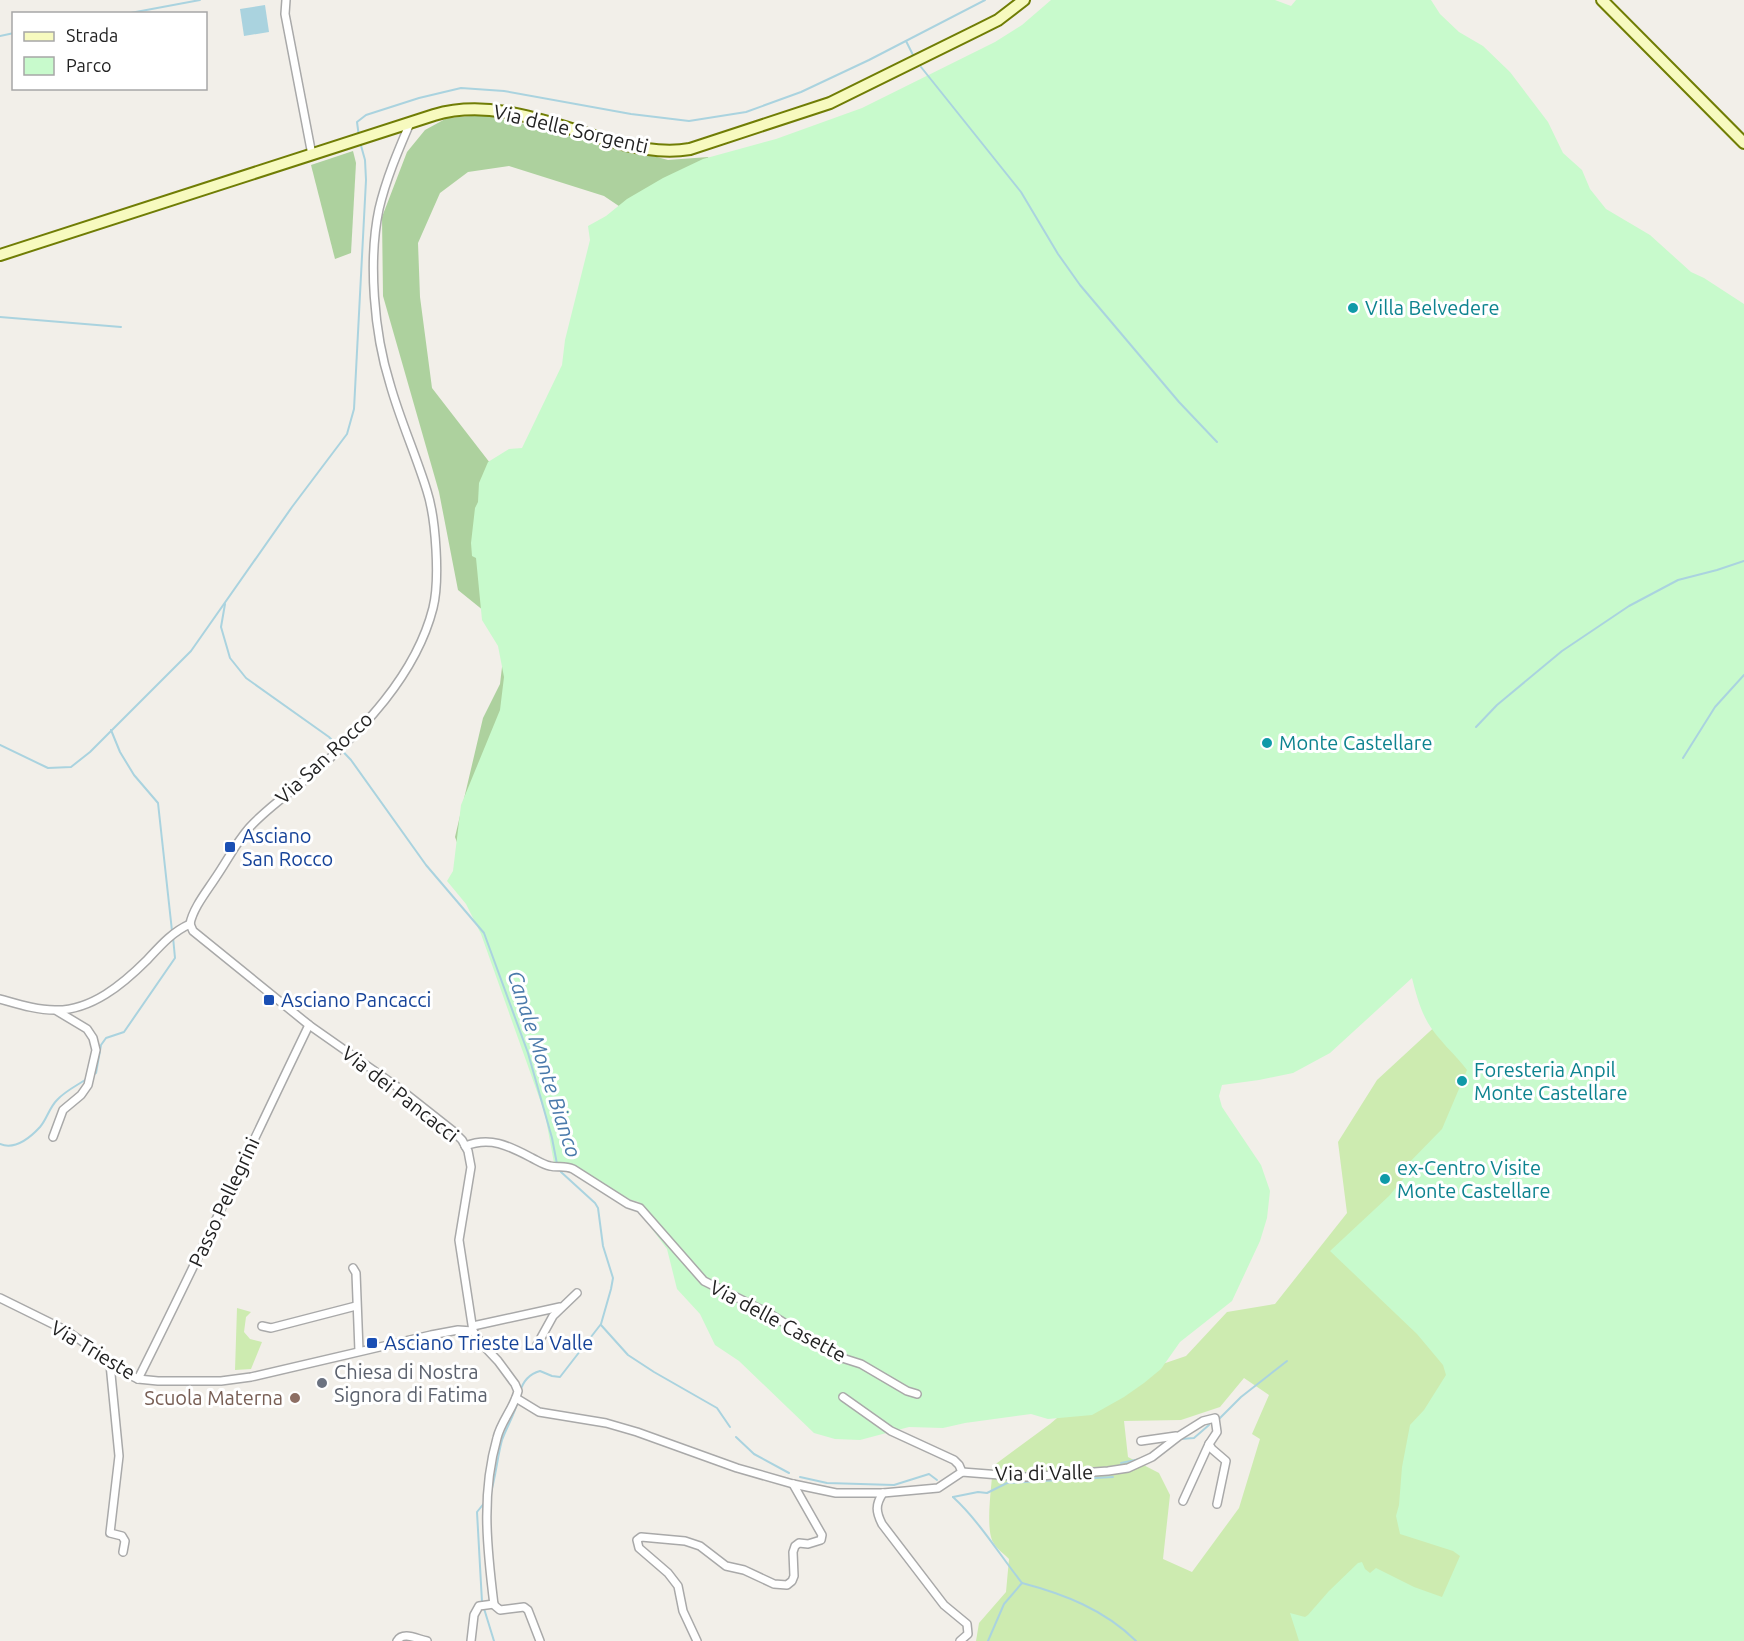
<svg xmlns="http://www.w3.org/2000/svg" width="1744" height="1641" font-family="Ubuntu,sans-serif">
  <style>
    .grass { fill: #cdebb0; fill-rule: evenodd }
    .forest { fill: #add19e }
    .park { fill: #c8facc }
    .water { fill: #aad3df }
    .lines { fill: none; stroke-linecap: round; stroke-linejoin: round }
    .stream { stroke: #aad3df; stroke-width: 2 }
    .minor-casing { stroke: #a9a9a9; stroke-width: 10 }
    .secondary-casing { stroke: #707d05; stroke-width: 14 }
    .minor { stroke: #fff; stroke-width: 7 }
    .secondary { stroke: #f7fabf; stroke-width: 10 }
    .culture-dot { fill: #0f9aa8; stroke: #fff; stroke-width: 2 }
    .transit-dot { fill: #1a4fb4; stroke: #fff; stroke-width: 2 }
    .worship-dot { fill: #6b7280; stroke: #fff; stroke-width: 2 }
    .education-dot { fill: #8d6e63; stroke: #fff; stroke-width: 2 }
    .labels { text-anchor: middle; stroke-width: 6; stroke-linejoin: round; paint-order: stroke }
    .street-label { font-size: 20px; fill: #222; stroke: #fff }
    .culture-label { font-size: 20px; fill: #0d838f; stroke: #fff; text-anchor: start }
    .transit-label { font-size: 20px; fill: #164399; stroke: #fff; text-anchor: start }
    .worship-label { font-size: 20px; fill: #5b616d; stroke: #fff; text-anchor: start }
    .education-label { font-size: 20px; fill: #785e54; stroke: #fff; text-anchor: end }
    .water-label { font-size: 21px; font-style: italic; fill: #4a7aab; stroke: #fff }
  </style>
  <rect width="100%" height="100%" fill="#f2efe9"/>
  <!-- grass -->
  <g class="grass">
    <path d="M 1339,372 L 1351,372 L 1359,391 L 1427,435 L 1420,440 L 1414,458 L 1453,473 L 1457,512 L 1455,586 L 1462,682 L 1472,718 L 1532,639 L 1655,561 L 1744,623 L 1744,1641 L 976,1641 L 979,1623 L 1006,1592 L 1009,1559 C 1004,1554 996,1548 993,1542 C 985,1528 992,1483 993,1466 L 1050,1424 L 1092,1388 L 1186,1356 L 1227,1312 L 1275,1304 L 1347,1213 L 1338,1142 L 1377,1080 L 1467,997 L 1482,915 L 1466,839 L 1396,771 L 1324,733 L 1290,758 L 1254,772 L 1234,766 L 1233,745 L 1260,674 L 1256,602 L 1262,497 L 1267,472 L 1307,427 L 1325,401 L 1331,393 ZM 1286,722 L 1292,729 L 1288,734 L 1292,748 L 1273,757 L 1257,762 L 1254,736 ZM 1244,1378 L 1269,1395 L 1252,1434 L 1260,1439 L 1239,1508 L 1192,1572 L 1163,1559 L 1170,1495 L 1159,1473 L 1128,1457 L 1124,1421 L 1181,1420 L 1220,1407 Z"/>
    <polygon points="237,1308 251,1312 246,1317 244,1332 250,1339 262,1342 251,1369 235,1370"/>
  </g>
  <!-- forest -->
  <g class="forest">
    <polygon points="484,115 569,134 668,160 708,157 716,175 650,227 604,196 509,166 468,172 440,193 418,243 420,297 432,388 497,472 630,523 495,947 455,837 483,718 500,684 505,642 484,611 458,590 439,492 383,296 382,217 407,152 425,130 447,118"/>
    <polygon points="353,151 356,163 351,253 335,259 311,165"/>
  </g>
  <!-- park -->
  <path class="park" d="M 1051,0 L 1275,0 L 1291,6 L 1296,0 L 1431,0 L 1440,14 L 1459,32 L 1483,46 L 1510,72 L 1548,122 L 1563,153 L 1582,170 L 1590,189 L 1606,209 L 1650,235 L 1691,272 L 1704,278 L 1744,304 L 1744,1641 L 1299,1641 L 1290,1613 L 1305,1617 L 1308,1615 L 1329,1591 L 1358,1563 L 1362,1562 L 1365,1569 L 1370,1573 L 1376,1568 L 1414,1587 L 1442,1597 L 1460,1556 L 1453,1551 L 1400,1534 L 1396,1516 L 1399,1505 L 1402,1467 L 1410,1425 L 1424,1410 L 1446,1375 L 1443,1365 L 1417,1334 L 1330,1251 L 1389,1196 L 1404,1178 L 1399,1178 L 1403,1169 L 1442,1129 L 1467,1070 C 1455,1054 1438,1040 1428,1023 C 1420,1009 1416,994 1412,978 L 1330,1053 L 1293,1073 L 1259,1080 L 1222,1085 L 1219,1096 L 1222,1107 L 1261,1165 L 1270,1191 L 1267,1218 L 1260,1241 L 1232,1301 L 1180,1342 L 1161,1369 L 1144,1383 L 1124,1397 L 1092,1415 L 1048,1419 L 1031,1414 L 965,1423 L 943,1428 L 909,1427 L 860,1440 L 835,1439 L 814,1433 L 739,1361 L 715,1345 L 700,1314 L 677,1289 L 667,1249 L 652,1229 L 639,1202 L 631,1200 L 565,1162 L 554,1163 L 545,1114 L 481,934 L 466,904 L 447,881 L 453,871 L 461,805 L 500,710 L 504,677 L 498,646 L 482,620 L 476,558 L 472,556 L 471,543 L 475,508 L 478,502 L 479,483 L 488,462 L 509,449 L 522,448 L 562,365 L 565,340 L 590,240 L 588,226 L 606,216 L 627,199 L 663,178 L 703,159 L 776,139 L 862,108 L 995,42 L 1022,25 Z"/>
  <!-- water -->
  <polygon class="water" points="265,5 269,32 244,36 240,9"/>
  <g class="lines">
    <!-- stream -->
    <g class="stream">
      <polyline points="125,14 200,0"/>
      <polyline points="0,36 14,33"/>
      <polyline points="906,41 913,55"/>
      <polyline points="921,67 1021,192 1058,254 1080,285 1179,402 1217,442"/>
      <polyline points="359,137 357,122 366,115 419,98 461,88 504,91 631,114 689,121 746,112 801,92 869,60 985,0"/>
      <polyline points="0,317 121,327"/>
      <path d="M 225,604 L 221,627 L 230,658 L 246,678 L 329,737 L 351,760 L 426,865 L 484,933 L 528,1053 L 552,1138 L 557,1164 L 561,1172 L 595,1203 L 598,1208 L 603,1246 L 613,1278 L 611,1289 L 601,1324 L 560,1377 L 552,1376 L 540,1371 C 529,1374 523,1381 520,1392"/>
      <polyline points="1476,727 1497,705 1562,651 1629,606 1678,580 1717,570 1744,561"/>
      <polyline points="111,730 120,752 134,775 158,803 172,931"/>
      <polyline points="0,745 48,768 71,767 90,752 191,651 292,507 347,434 354,409 366,180 365,160 360,142"/>
      <polyline points="1683,758 1715,707 1744,675"/>
      <polyline points="93,1075 96,1073 101,1045 106,1038 124,1032 175,958 173,937"/>
      <path d="M 0,1144 C 15,1150 29,1139 40,1127 C 47,1119 49,1108 57,1100 C 65,1091 78,1085 88,1078"/>
      <polyline points="601,1325 628,1355 654,1372 717,1408 730,1427"/>
      <polyline points="1219,1419 1241,1397 1287,1361"/>
      <polyline points="736,1437 754,1454 789,1473"/>
      <polyline points="1181,1439 1194,1438 1209,1425"/>
      <polyline points="1121,1463 1140,1459"/>
      <polyline points="800,1477 827,1483 894,1485 929,1474 937,1480"/>
      <path d="M 490,1495 C 496,1477 497,1458 502,1440 C 507,1426 515,1414 518,1400"/>
      <polyline points="953,1497 978,1492 987,1493 1007,1483 1113,1477"/>
      <path d="M 953,1497 C 980,1522 999,1554 1022,1583"/>
      <polyline points="485,1502 477,1512 482,1602 494,1641"/>
      <path d="M 1022,1583 C 1064,1594 1105,1610 1136,1641"/>
      <polyline points="988,1641 1004,1604 1022,1583"/>
    </g>
    <!-- minor casing -->
    <g class="minor-casing">
      <g id="minor">
        <polyline points="286,0 285,14 312,155"/>
        <path d="M 190,924 L 193,931 L 309,1025 L 396,1086 L 453,1131 L 462,1140 L 468,1151 L 471,1167 L 459,1240 L 473,1331 L 482,1344 L 498,1361 L 515,1384 L 518,1391 C 514,1408 501,1421 497,1438 C 481,1494 487,1548 494,1605 L 500,1610 L 524,1607 L 528,1610 L 540,1641"/>
        <path d="M 190,924 C 193,908 207,891 216,877 C 227,861 236,843 249,828 C 267,808 291,792 311,775 C 362,731 416,675 433,608 C 440,580 436,519 427,491 C 416,455 400,420 390,384 C 374,333 368,261 379,209 C 386,179 398,151 410,123"/>
        <path d="M 0,999 C 18,1004 36,1010 55,1010 C 91,1011 123,984 147,960 C 160,946 172,932 190,924"/>
        <polyline points="53,1137 63,1110 81,1095 88,1085 96,1050 93,1038 87,1029 57,1011"/>
        <path d="M 465,1146 C 491,1136 509,1146 532,1158 C 538,1161 544,1165 550,1166 C 558,1168 564,1165 573,1169 L 628,1204 L 640,1208 L 704,1281 L 770,1314 L 839,1357 L 861,1364 L 907,1391 L 917,1394"/>
        <polyline points="353,1268 356,1273 359,1351"/>
        <polyline points="0,1298 67,1331 90,1347 118,1369 138,1379 158,1381 221,1381 251,1377 431,1335 458,1330 473,1331"/>
        <polyline points="262,1326 271,1328 356,1306"/>
        <polyline points="473,1326 560,1307"/>
        <polyline points="537,1345 553,1316 577,1293"/>
        <polyline points="110,1364 119,1456 110,1533 122,1536 125,1541 123,1552"/>
        <path d="M 138,1379 C 197,1262 252,1143 309,1025"/>
        <polyline points="843,1397 891,1431 954,1460 959,1465 962,1472"/>
        <polyline points="516,1398 539,1412 606,1423 637,1432 737,1468 793,1484 836,1493 883,1493 938,1488 962,1472 1026,1477 1108,1471 1128,1468 1152,1457 1179,1436 1203,1421 1215,1418 1217,1432 1209,1444 1212,1449 1226,1461 1217,1504"/>
        <polyline points="1141,1441 1176,1436"/>
        <path d="M 883,1493 C 875,1505 876,1512 882,1524 L 944,1605 L 967,1624 L 968,1634 L 960,1641"/>
        <polyline points="1183,1501 1209,1444"/>
        <path d="M 397,1641 C 403,1631 417,1639 427,1641"/>
        <polyline points="471,1641 474,1615 479,1606 494,1604"/>
        <polyline points="697,1641 683,1611 678,1586 668,1573 639,1548 637,1540 641,1537 685,1541 700,1546 726,1566 744,1570 774,1584 787,1585 792,1581 794,1576 793,1552 795,1546 799,1543 808,1544 821,1540 822,1535 793,1484"/>
      </g>
    </g>
    <!-- secondary casing -->
    <g class="secondary-casing">
      <g id="secondary">
        <polyline points="1602,0 1744,143"/>
        <path d="M 0,255 L 434,115 C 491,98 549,123 604,139 C 631,147 661,154 690,149 L 830,103 L 978,30 L 998,20 L 1024,0"/>
      </g>
    </g>
    <!-- minor -->
    <use href="#minor" class="minor"/>
    <!-- secondary -->
    <use href="#secondary" class="secondary"/>
  </g>
  <!-- markers -->
  <g class="culture-dot">
    <circle cx="1353" cy="308" r="6"/>
    <circle cx="1267" cy="743" r="6"/>
    <circle cx="1462" cy="1081" r="6"/>
    <circle cx="1385" cy="1179" r="6"/>
  </g>
  <g class="transit-dot">
    <rect x="224" y="841" width="12" height="12" rx="3"/>
    <rect x="263" y="994" width="12" height="12" rx="3"/>
    <rect x="366" y="1337" width="12" height="12" rx="3"/>
  </g>
  <circle class="worship-dot" cx="322" cy="1383" r="6"/>
  <circle class="education-dot" cx="295" cy="1398" r="6"/>
  <g class="labels">
    <!-- street labels -->
    <g class="street-label">
      <text transform="translate(571 129) rotate(13)" y="7">Via delle Sorgenti</text>
      <text transform="translate(324 758) rotate(-43)" y="7">Via San Rocco</text>
      <text transform="translate(400 1094) rotate(38)" y="7">Via dei Pancacci</text>
      <text transform="translate(224 1202) rotate(-65)" y="7">Passo Pellegrini</text>
      <text transform="translate(778 1321) rotate(28)" y="7">Via delle Casette</text>
      <text transform="translate(93 1350) rotate(31)" y="7">Via Trieste</text>
      <text transform="translate(1044 1473) rotate(-1)" y="7">Via di Valle</text>
    </g>
    <!-- culture labels -->
    <g class="culture-label">
      <text x="1365" y="315">Villa Belvedere</text>
      <text x="1279" y="750">Monte Castellare</text>
      <text x="1474" y="1077">Foresteria Anpil<tspan x="1474" dy="23">Monte Castellare</tspan></text>
      <text x="1397" y="1175">ex-Centro Visite<tspan x="1397" dy="23">Monte Castellare</tspan></text>
    </g>
    <!-- transit labels -->
    <g class="transit-label">
      <text x="242" y="843">Asciano<tspan x="242" dy="23">San Rocco</tspan></text>
      <text x="281" y="1007">Asciano Pancacci</text>
      <text x="384" y="1350">Asciano Trieste La Valle</text>
    </g>
    <!-- worship labels -->
    <g class="worship-label">
      <text x="334" y="1379">Chiesa di Nostra<tspan x="334" dy="23">Signora di Fatima</tspan></text>
    </g>
    <!-- education labels -->
    <g class="education-label">
      <text x="283" y="1405">Scuola Materna</text>
    </g>
    <!-- water labels -->
    <g class="water-label">
      <text transform="translate(544 1064) rotate(72)" y="7">Canale Monte Bianco</text>
    </g>
  </g>
  <!-- legend -->
  <rect x="12" y="12" width="195" height="78" fill="#ffffff" stroke="#a7a7a7" stroke-width="1.5"/>
  <rect x="24" y="32" width="30" height="9" fill="#f7fabf" stroke="#a7a7a7" stroke-width="1.5"/>
  <text x="66" y="42" font-size="18" fill="#222222">Strada</text>
  <rect x="24" y="57" width="30" height="18" fill="#c8facc" stroke="#a7a7a7" stroke-width="1.5"/>
  <text x="66" y="72" font-size="18" fill="#222222">Parco</text>
</svg>
